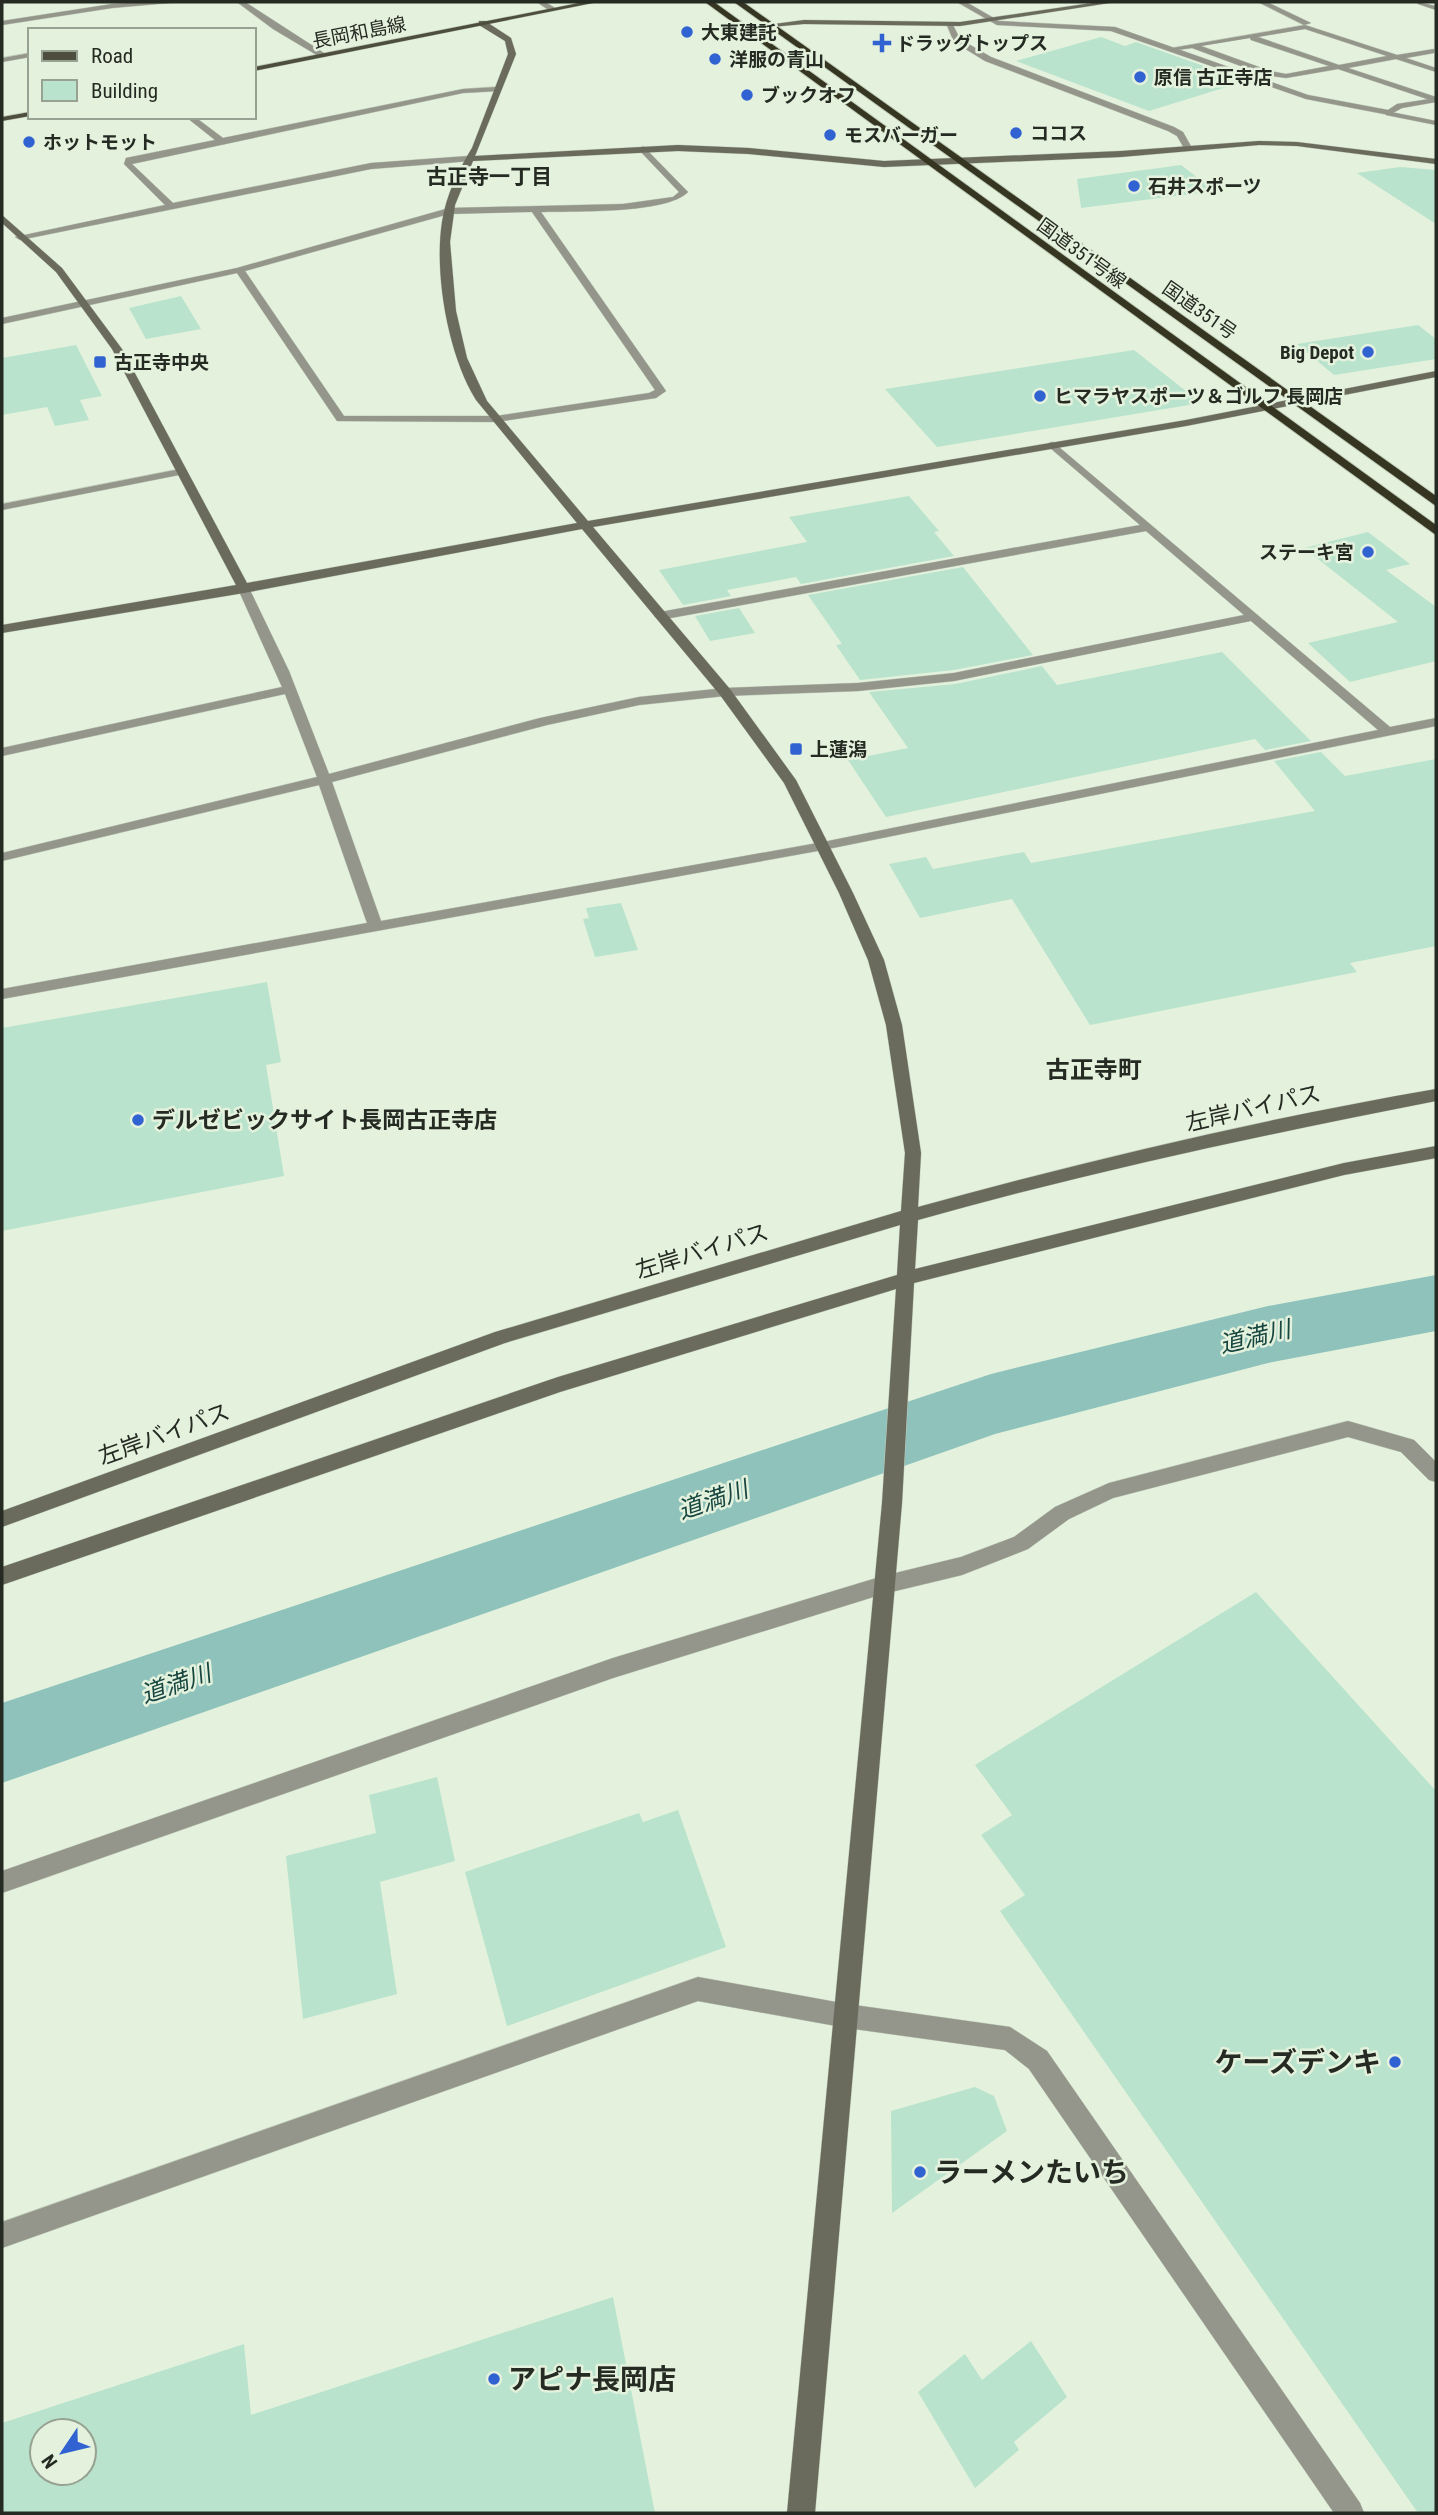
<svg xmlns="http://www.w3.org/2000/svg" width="1438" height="2515" font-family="'Roboto Condensed','Noto Sans JP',sans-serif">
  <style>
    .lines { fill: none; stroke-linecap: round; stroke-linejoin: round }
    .river { fill: #8ec2bb; fill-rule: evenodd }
    .building { fill: #b9e3cc; fill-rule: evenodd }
    .lane-casing { stroke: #c2cebb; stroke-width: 1 }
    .street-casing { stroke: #c2cebb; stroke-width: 1 }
    .secondary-casing { stroke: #c2cebb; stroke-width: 1 }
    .primary-casing { stroke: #c2cebb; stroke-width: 1 }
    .highway-casing { stroke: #c2cebb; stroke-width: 2 }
    .lane { fill: #94958b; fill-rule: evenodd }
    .street { fill: #94958b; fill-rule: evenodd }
    .secondary { fill: #6a6b5d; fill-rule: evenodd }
    .primary { fill: #4d4e3d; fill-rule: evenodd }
    .highway { fill: #353522; fill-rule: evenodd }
    .poi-dot { fill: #3162d1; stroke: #e4f2dd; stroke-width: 2.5 }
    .labels { text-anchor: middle; stroke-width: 5; stroke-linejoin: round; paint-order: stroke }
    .far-street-label { font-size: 19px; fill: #252a22; stroke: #e4f2dd }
    .far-poi-label { font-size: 19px; font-weight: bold; fill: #252a22; stroke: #e4f2dd; text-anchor: start }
    .far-neighbourhood-label { font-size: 21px; font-weight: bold; fill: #252a22; stroke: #e4f2dd }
    .street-label { font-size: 23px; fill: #252a22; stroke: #e4f2dd }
    .poi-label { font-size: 23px; font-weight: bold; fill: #252a22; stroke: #e4f2dd; text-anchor: start }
    .neighbourhood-label { font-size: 24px; font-weight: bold; fill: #252a22; stroke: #e4f2dd }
    .water-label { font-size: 24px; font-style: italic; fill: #174641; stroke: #e4f2dd }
    .near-poi-label { font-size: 28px; font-weight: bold; fill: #252a22; stroke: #e4f2dd; text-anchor: start }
  </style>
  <rect width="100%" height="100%" fill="#e4f2dd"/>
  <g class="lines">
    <!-- river -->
    <polygon class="river" points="1436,1275 1436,1331 1268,1363 995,1434 2,1783 2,1703 991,1374 1268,1306"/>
  </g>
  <!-- building -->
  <g class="building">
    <polygon points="1101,37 1125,46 1136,42 1246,81 1149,111 1016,61"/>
    <polygon points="1181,165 1215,191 1081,208 1077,179"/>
    <polygon points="1400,167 1436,170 1436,224 1357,173"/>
    <polygon points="181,296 201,329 146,339 129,308"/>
    <polygon points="1418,325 1436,339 1436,359 1334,375 1297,344"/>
    <polygon points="76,345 102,396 80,400 89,420 55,426 47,407 2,415 2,358"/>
    <polygon points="1134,350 1201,403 937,447 885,389"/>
    <polygon points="909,496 939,531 934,532 954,556 801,584 796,577 727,590 731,596 683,605 659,570 807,542 789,517"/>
    <polygon points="1368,532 1410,564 1386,570 1436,607 1436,661 1350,682 1308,643 1398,622 1304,548"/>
    <polygon points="963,567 1033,655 954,670 860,680 836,645 842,644 808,595"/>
    <polygon points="739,608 755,633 710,641 695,616"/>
    <polygon points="1222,652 1311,741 1265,750 1255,739 886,817 848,760 908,748 869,692 955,684 1042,666 1057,685"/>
    <polygon points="1321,752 1345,776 1436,759 1436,946 1350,963 1357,972 1090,1025 1012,899 920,918 889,864 926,857 933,869 1024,852 1031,863 1315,811 1274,761"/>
    <polygon points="621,903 638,950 595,957 583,919 589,918 586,908"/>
    <polygon points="267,982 281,1062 266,1065 284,1176 2,1231 2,1028"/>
    <polygon points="1256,1592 1436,1791 1436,2513 1418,2513 1000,1911 1025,1895 981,1835 1012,1815 975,1765"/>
    <polygon points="437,1777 455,1861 380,1882 397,1994 303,2019 286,1856 376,1833 369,1795"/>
    <polygon points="678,1810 726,1947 507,2026 465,1872 639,1813 643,1822"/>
    <polygon points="975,2087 994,2096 1007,2131 892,2213 891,2111"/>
    <path d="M 613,2297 L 655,2513 L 2,2513 L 2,2423 L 244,2344 L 251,2415 ZM 42,2431 L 84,2431 L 84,2473 L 42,2473 Z"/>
    <polygon points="1031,2341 1067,2397 1014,2442 1019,2450 975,2488 918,2392 965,2354 982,2380"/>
  </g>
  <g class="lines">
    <!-- lane casing -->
    <g class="lane-casing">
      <g id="lane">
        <polygon points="537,2 545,2 557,9 550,11"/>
        <polygon points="946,23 952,23 960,39 991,57 1174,127 1183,132 1192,148 1185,150 1177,136 1168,131 985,61 954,42"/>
        <path d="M 1305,25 L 1397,55 L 1434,49 L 1434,53 L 1406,58 L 1436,68 L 1436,72 L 1396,59 L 1348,68 L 1436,97 L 1436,102 L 1338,69 L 1286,78 L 1265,75 L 1192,48 L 1170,51 L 1166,49 ZM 1305,29 L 1387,56 L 1339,65 L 1258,37 ZM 1250,38 L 1251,40 L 1329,66 L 1286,74 L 1270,71 L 1201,46 Z"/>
        <polygon points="1386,111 1436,121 1436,125 1386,115"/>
      </g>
    </g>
    <!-- street casing -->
    <g class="street-casing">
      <g id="street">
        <polygon points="146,2 181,2 112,8 2,25 2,21 112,4"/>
        <polygon points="237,2 245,2 327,55 320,57 273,29"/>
        <polygon points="957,2 966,2 999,21 1115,27 1308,95 1388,110 1397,104 1436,98 1436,102 1402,108 1389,115 1306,99 1111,31 997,25"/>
        <polygon points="1258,2 1267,2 1311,23 1304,25"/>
        <polygon points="1417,2 1436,6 1436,10 1418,4"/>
        <polygon points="30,53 30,57 2,62 2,58"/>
        <polygon points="496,87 499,91 463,93 132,164 173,203 371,163 468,156 471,161 371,169 20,240 15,237 165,205 124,164 126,158 215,140 186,117 195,117 223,138 463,89"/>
        <path d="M 643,146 L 688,192 C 667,214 574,211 541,212 L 666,391 L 656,398 L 496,422 L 337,421 L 237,273 L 2,324 L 2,318 L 237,268 L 449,208 L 623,204 L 673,197 L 679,192 L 640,151 ZM 532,212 L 655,390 L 649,393 L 496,416 L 344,416 L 245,271 L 449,214 Z"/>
        <path d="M 1053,442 L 1390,727 L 1436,718 L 1436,726 L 823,850 L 2,999 L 2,989 L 367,923 L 319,785 L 2,861 L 2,853 L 317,777 L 285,694 L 2,756 L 2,748 L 282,687 L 238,589 L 240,586 L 248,586 L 289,671 L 329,774 L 540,718 L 639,697 L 725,688 L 858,683 L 954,673 L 1244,615 L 1146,531 L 660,620 L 654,616 L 660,612 L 1140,525 L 1049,447 L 1049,443 ZM 1251,621 L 1378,730 L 823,842 L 381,921 L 332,782 L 547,725 L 639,705 L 725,696 L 858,691 L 954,681 Z"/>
        <polygon points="180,469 186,472 184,474 2,510 2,504"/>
        <polygon points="1348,1421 1414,1440 1436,1462 1436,1482 1429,1480 1401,1452 1348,1437 1113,1498 1069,1519 1028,1549 962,1575 883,1594 613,1678 2,1893 2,1871 613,1658 883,1576 961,1557 1014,1537 1055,1507 1109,1483"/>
        <polygon points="698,1977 847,2004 1010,2027 1047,2051 1360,2503 1364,2513 1334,2513 1029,2069 1005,2050 847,2028 698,2001 2,2248 2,2222"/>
      </g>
    </g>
    <!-- secondary casing -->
    <g class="secondary-casing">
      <g id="secondary">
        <polygon points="1099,2 1116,2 960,26 804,24 771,27 767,25 804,20 960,22"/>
        <path d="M 479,21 L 485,21 L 511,38 L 516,54 L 475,156 L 678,145 L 749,148 L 884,161 L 1121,151 L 1259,141 L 1297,142 L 1436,159 L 1436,164 L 1297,146 L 1259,145 L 1121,157 L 884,167 L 749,154 L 678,151 L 473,161 L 455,205 L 450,242 L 456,311 L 467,358 L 487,401 L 588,521 L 1186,420 L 1436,371 L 1436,377 L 1186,426 L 593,527 L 730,689 L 796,780 L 853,893 L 884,960 L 902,1025 L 921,1153 L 918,1207 C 1088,1160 1262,1119 1436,1089 L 1436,1101 C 1262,1135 1088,1172 918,1220 L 915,1269 L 1344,1163 L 1436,1146 L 1436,1158 L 1344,1175 L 914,1283 L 902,1503 L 815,2513 L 787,2513 L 882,1503 L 896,1289 L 560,1392 L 2,1585 L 2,1567 L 558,1377 L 897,1275 L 900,1225 L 505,1343 L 2,1527 L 2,1511 L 495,1332 L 901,1211 L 905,1153 L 886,1025 L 868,960 L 839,893 L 784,783 L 720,695 L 582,529 L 244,593 L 2,633 L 2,625 L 236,585 L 112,349 L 56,272 L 2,223 L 2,215 L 62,268 L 122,349 L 247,583 L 577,523 L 476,400 C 448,355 434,274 442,222 C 446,195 459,169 472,148 L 508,54 L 505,41 L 479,25 Z"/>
      </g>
    </g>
    <!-- primary casing -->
    <g class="primary-casing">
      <g id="primary">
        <polygon points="584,2 598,2 254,71 254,67"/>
        <polygon points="30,112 30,116 2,121 2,117"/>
      </g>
    </g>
    <!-- highway casing -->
    <g class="highway-casing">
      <g id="highway">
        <polygon points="705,2 714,2 1436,525 1436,535"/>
        <polygon points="734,2 743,2 1436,496 1436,506"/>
      </g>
    </g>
    <!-- lane -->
    <use href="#lane" class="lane"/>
    <!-- street -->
    <use href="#street" class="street"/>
    <!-- secondary -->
    <use href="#secondary" class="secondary"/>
    <!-- primary -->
    <use href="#primary" class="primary"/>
    <!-- highway -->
    <use href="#highway" class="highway"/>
  </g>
  <!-- markers -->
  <g class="poi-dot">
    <circle cx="687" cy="32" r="7"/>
    <path d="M878.5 32.5h7v7h7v7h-7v7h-7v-7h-7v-7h7z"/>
    <circle cx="715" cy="59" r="7"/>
    <circle cx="1140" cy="77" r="7"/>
    <circle cx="747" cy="95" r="7"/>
    <circle cx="1016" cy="133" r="7"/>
    <circle cx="830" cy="135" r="7"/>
    <circle cx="29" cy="142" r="7"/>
    <circle cx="1134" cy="186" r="7"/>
    <circle cx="1368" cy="352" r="7"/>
    <rect x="93" y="355" width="14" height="14" rx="3.5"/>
    <circle cx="1040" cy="396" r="7"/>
    <circle cx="1368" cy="552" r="7"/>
    <rect x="789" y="742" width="14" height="14" rx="3.5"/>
    <circle cx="138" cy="1120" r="7"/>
    <circle cx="1395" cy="2062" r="7"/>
    <circle cx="920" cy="2172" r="7"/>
    <circle cx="494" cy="2379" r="7"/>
  </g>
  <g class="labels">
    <!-- far-street labels -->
    <g class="far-street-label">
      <text transform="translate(359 32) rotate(-11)" y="7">長岡和島線</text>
      <text transform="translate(1082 253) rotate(36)" y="7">国道351号線</text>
      <text transform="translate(1200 310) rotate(35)" y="7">国道351号</text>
    </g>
    <!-- far-poi labels -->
    <g class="far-poi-label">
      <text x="701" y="39">大東建託</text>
      <text x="896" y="50">ドラッグトップス</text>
      <text x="729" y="66">洋服の青山</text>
      <text x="1154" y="84">原信 古正寺店</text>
      <text x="761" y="102">ブックオフ</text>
      <text x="1030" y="140">ココス</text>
      <text x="844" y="142">モスバーガー</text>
      <text x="43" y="149">ホットモット</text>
      <text x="1148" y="193">石井スポーツ</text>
      <text x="1354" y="359" text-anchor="end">Big Depot</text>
      <text x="114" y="369">古正寺中央</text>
      <text x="1054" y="403">ヒマラヤスポーツ＆ゴルフ 長岡店</text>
      <text x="1354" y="559" text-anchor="end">ステーキ宮</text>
      <text x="810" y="756">上蓮潟</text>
    </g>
    <!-- far-neighbourhood labels -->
    <g class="far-neighbourhood-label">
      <text x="489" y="184">古正寺一丁目</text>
    </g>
    <!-- street labels -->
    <g class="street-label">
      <text transform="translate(1253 1108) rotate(-13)" y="8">左岸バイパス</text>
      <text transform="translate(702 1251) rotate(-17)" y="8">左岸バイパス</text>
      <text transform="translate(164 1434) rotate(-20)" y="8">左岸バイパス</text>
    </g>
    <!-- poi labels -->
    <g class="poi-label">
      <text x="152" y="1128">デルゼビックサイト長岡古正寺店</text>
    </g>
    <!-- neighbourhood labels -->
    <g class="neighbourhood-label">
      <text x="1094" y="1078">古正寺町</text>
    </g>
    <!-- water labels -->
    <g class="water-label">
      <text transform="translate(1255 1337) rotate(-13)" y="8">道満川</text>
      <text transform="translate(713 1500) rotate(-19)" y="8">道満川</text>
      <text transform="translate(176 1684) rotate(-19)" y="8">道満川</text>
    </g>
    <!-- near-poi labels -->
    <g class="near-poi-label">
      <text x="1381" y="2072" text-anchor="end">ケーズデンキ</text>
      <text x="934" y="2182">ラーメンたいち</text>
      <text x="508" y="2389">アピナ長岡店</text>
    </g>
  </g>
  <!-- border -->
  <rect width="1438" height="2515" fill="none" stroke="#252a22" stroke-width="7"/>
  <!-- legend -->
  <rect x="28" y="28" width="228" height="91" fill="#e4f2dd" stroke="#98a292" stroke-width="2"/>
  <rect x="42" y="51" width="35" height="10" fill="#4d4e3d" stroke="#98a292" stroke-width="2"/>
  <text x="91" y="63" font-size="21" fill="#252a22">Road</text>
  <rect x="42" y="80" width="35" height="21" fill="#b9e3cc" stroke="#98a292" stroke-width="2"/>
  <text x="91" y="98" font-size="21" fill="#252a22">Building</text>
  <!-- north arrow -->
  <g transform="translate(63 2452) rotate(235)"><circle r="33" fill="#e4f2dd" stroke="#98a292" stroke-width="2"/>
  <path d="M0-5L12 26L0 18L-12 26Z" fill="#3162d1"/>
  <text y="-10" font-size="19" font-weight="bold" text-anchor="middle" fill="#252a22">N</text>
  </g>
</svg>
